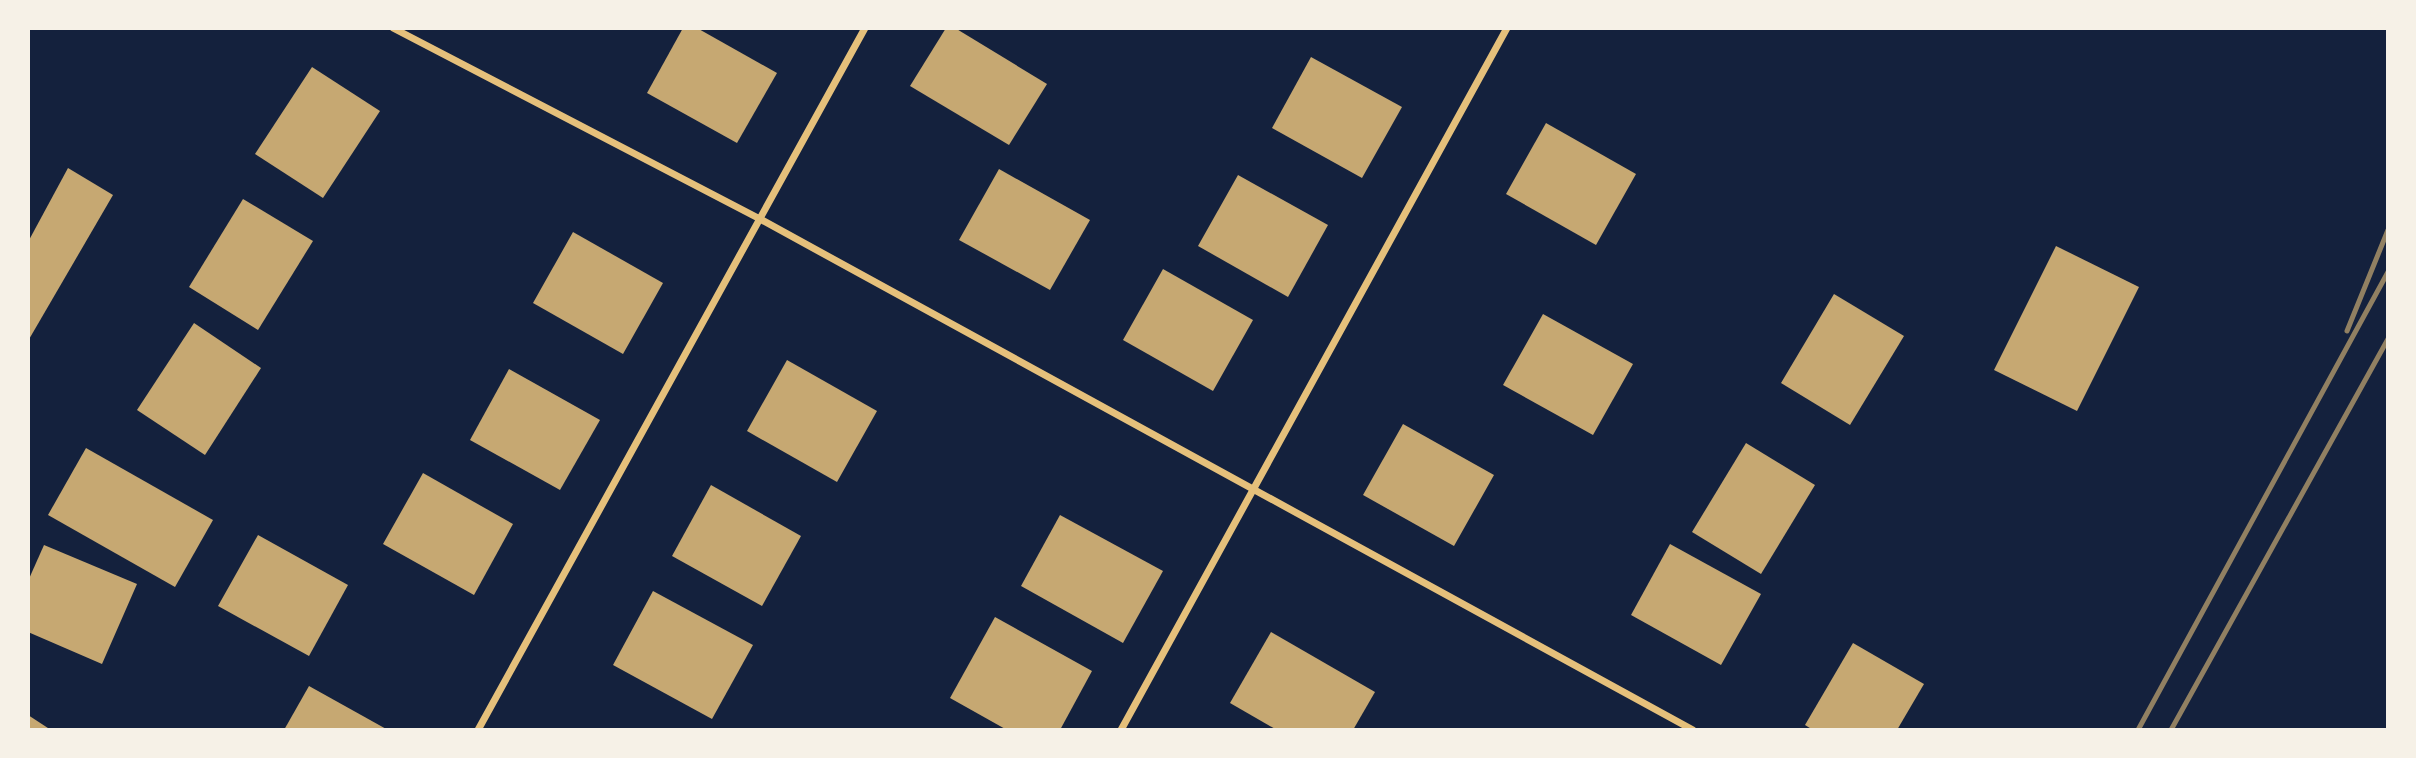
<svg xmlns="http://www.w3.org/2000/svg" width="2416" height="758" font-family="'Noto Sans',sans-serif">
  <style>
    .building { fill: #c6a872 }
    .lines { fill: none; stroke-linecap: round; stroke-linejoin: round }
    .minor { stroke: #e5c07b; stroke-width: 7 }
    .rail { stroke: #918062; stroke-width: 5 }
  </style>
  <rect width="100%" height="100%" fill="#14213d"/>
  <!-- building -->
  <g class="building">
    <polygon points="683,28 697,28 777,73 737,143 647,93"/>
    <polygon points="946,28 955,28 1047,84 1009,145 910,86"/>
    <polygon points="1311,57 1402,107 1362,178 1272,128"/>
    <polygon points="312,67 380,111 323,198 255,154"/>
    <polygon points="1546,123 1636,174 1596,245 1506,194"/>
    <polygon points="68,168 113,195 28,341 28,242"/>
    <polygon points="999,169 1090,220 1050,290 959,240"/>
    <polygon points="1238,175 1328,225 1288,297 1198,246"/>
    <polygon points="243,199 313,241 258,330 189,287"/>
    <polygon points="573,232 663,283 623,354 533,303"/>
    <polygon points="2056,246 2139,287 2077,411 1994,370"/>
    <polygon points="1163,269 1253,320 1213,391 1123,340"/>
    <polygon points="1834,294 1904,336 1850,425 1781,383"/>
    <polygon points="1543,314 1633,364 1593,435 1503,385"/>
    <polygon points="194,323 261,368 205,455 137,410"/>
    <polygon points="787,360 877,411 837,482 747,431"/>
    <polygon points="509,369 600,420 560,490 470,440"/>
    <polygon points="1403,424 1494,475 1454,546 1363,495"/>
    <polygon points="1746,443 1815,485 1761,574 1692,532"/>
    <polygon points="86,448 213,520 175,587 48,515"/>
    <polygon points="423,473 513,524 474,595 383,544"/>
    <polygon points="711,485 801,536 762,606 672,556"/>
    <polygon points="1060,515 1163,571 1123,643 1021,586"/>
    <polygon points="258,535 348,585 309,656 218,606"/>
    <polygon points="1670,544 1761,594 1721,665 1631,615"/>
    <polygon points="44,545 137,584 102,664 28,632 28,581"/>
    <polygon points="653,591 753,645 712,719 613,665"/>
    <polygon points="995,617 1092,671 1060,730 1007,730 950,698"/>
    <polygon points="1271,632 1375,692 1353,730 1277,730 1230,703"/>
    <polygon points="1853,643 1924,684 1897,730 1813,730 1805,725"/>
    <polygon points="309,686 388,730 284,730"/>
    <polygon points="28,715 51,730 28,730"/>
  </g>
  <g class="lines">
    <!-- minor -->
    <g class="minor">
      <polyline points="393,28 760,219 1693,730"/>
      <polyline points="478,730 865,28"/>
      <polyline points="1121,730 1507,28"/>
    </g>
    <!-- rail -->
    <g class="rail">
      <polyline points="2347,331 2388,230"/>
      <polyline points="2138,730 2388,272"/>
      <polyline points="2171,730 2388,339"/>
    </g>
  </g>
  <!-- border -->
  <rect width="2416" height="758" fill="none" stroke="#f6f1e7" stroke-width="60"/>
</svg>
